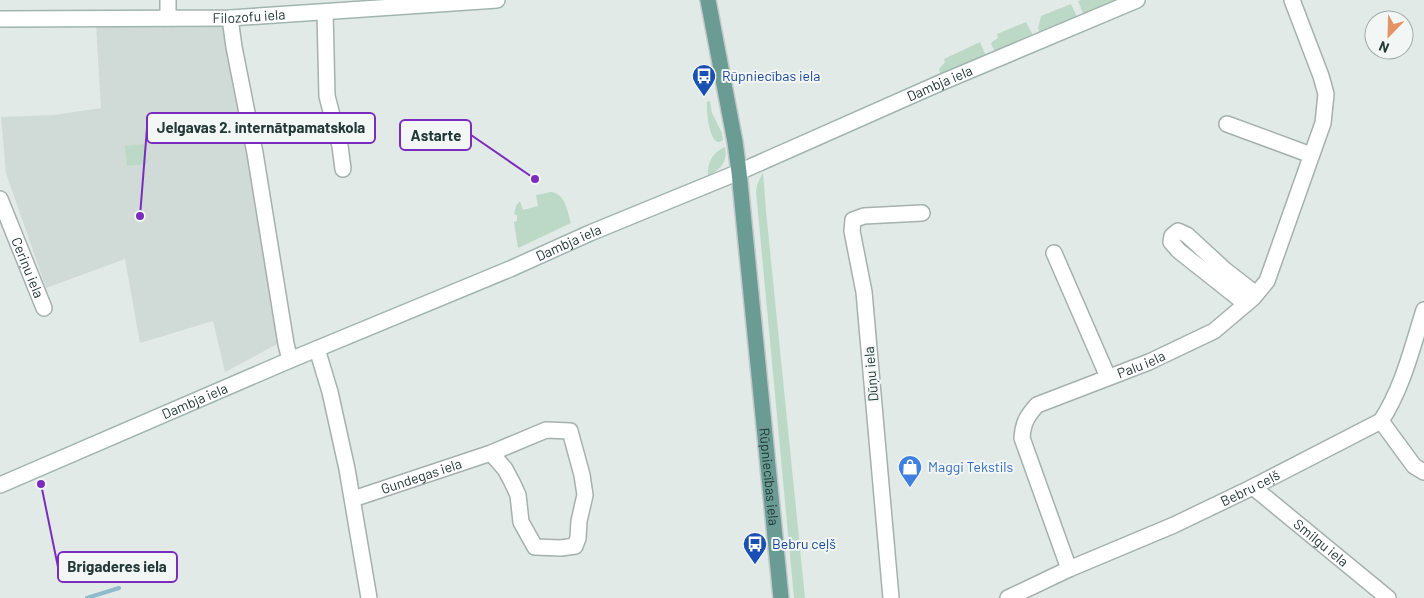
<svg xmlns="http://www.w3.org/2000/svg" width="1424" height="598" font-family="Barlow,sans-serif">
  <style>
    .built { fill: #d0dad6 }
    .green { fill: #bcd9c7 }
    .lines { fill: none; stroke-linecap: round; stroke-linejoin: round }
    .stream { stroke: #8fbaca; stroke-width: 4 }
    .street-casing { stroke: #a5b1ae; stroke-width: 18 }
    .secondary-casing { stroke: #a1b5b0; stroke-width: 18 }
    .primary-casing { stroke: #c1c8c7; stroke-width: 18 }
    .street { stroke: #fff; stroke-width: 15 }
    .secondary { stroke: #fff; stroke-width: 15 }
    .primary { stroke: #6a9c94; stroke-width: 15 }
    .labels { text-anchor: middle; stroke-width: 4; stroke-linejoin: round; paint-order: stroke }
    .street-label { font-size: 14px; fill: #233936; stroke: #f2f7f5 }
    .transit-label { font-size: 14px; fill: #164399; stroke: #f2f7f5; text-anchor: start }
    .shop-label { font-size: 14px; fill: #366cbe; stroke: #f2f7f5; text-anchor: start }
    .leader { fill: none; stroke: #7b2cbf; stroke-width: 2 }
    .callout-dot { fill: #7b2cbf; stroke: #f2f7f5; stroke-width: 2 }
    .callout { fill: #f2f7f5; stroke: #7b2cbf; stroke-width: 2 }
    .callout-label { font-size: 15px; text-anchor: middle; font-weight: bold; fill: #233936 }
  </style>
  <rect width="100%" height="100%" fill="#e2eae7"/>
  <!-- built -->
  <polygon class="built" points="96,24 226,26 281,342 225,372 213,321 140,343 125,259 46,288 6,173 1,117 54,115 101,108"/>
  <!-- green -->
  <g class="green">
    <polygon points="1081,0 1126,0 1084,16 1078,1"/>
    <polygon points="1071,4 1077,17 1041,35 1038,29 1041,16"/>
    <polygon points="1026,22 1034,37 996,53 991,44 992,42 998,38 997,34"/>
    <polygon points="980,42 986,56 942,78 939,69 945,62 944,59"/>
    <path d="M 710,101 L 712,113 L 722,133 L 723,140 C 720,142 719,143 716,141 C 709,137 706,110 707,102 Z"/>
    <polygon points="144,144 147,164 127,166 125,146"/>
    <path d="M 725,147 C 728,161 721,170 708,175 C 707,162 713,152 725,147 Z"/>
    <polygon points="763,172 766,211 805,598 794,598 756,191 757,185"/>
    <path d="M 551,192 C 566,194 567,211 571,223 L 518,248 L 514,222 L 517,221 L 517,215 L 514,214 L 516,206 L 520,201 L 523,210 L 538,206 L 536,195 Z"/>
  </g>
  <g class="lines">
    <!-- stream -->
    <polyline class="stream" points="87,598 119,588"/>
    <!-- street casing -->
    <g class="street-casing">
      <g id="street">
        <polyline points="168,0 168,18"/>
        <polyline points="325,12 327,96 340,146 343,169"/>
        <polyline points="230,18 234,47 255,153 286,344 290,360"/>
        <polyline points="1227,124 1311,155"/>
        <path id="s1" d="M 0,199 L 44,308"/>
        <polyline points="1054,253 1108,377"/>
        <polyline points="1246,304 1179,251 1171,242 1172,236 1178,231 1187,235 1225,270 1256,294"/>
        <polyline points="317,349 330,392 347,469 369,598"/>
        <polyline points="1381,421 1414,466 1424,472"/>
        <path id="s2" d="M 1253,487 L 1388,598"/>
        <path id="s3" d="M 353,499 L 491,453 L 546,430 L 570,431 L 582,475 L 585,495 L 579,521 L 578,538 L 575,546 L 561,548 L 535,547 L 521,522 L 518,495 L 512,482 L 505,469 L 491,453"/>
        <path id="s4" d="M 1069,569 L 1022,438 C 1023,423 1027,416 1037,405 L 1149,362 L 1214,331 L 1253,298 L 1267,281 L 1323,123 L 1326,94 L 1321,76 L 1292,0"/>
        <polyline points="891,598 864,292 852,231 853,220 864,216 922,213"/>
        <path id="s5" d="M 1008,598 L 1069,569 L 1174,525 L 1253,487 L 1381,421 C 1403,387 1412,348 1424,310"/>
      </g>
    </g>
    <!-- secondary casing -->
    <g class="secondary-casing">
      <g id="secondary">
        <path id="s6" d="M 0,19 L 230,18 L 497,0"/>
        <path id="s7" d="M 0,485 L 290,360 L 510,269 L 590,233 L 739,172 L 940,83 L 1137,0"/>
      </g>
    </g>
    <!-- primary casing -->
    <g class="primary-casing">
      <g id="primary">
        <path id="s8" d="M 708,0 L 735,142 L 739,172 L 781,598"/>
      </g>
    </g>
    <!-- street -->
    <use href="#street" class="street"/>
    <!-- secondary -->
    <use href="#secondary" class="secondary"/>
    <!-- primary -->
    <use href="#primary" class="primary"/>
  </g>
  <!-- icons -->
  <defs>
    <g id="bus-pin" transform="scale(1.25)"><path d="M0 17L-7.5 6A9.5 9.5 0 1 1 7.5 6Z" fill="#1a4fb4" stroke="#f2f7f5"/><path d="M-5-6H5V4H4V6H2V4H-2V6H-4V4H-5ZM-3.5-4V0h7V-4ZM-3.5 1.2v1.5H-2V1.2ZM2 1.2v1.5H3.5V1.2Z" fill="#fff"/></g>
    <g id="shop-pin" transform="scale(1.25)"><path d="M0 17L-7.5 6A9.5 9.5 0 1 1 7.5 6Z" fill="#3f7fe0" stroke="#f2f7f5"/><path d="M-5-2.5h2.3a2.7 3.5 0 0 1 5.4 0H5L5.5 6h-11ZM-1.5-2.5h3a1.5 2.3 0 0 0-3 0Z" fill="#fff"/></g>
  </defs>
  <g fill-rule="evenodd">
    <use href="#bus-pin" x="704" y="76"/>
    <use href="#shop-pin" x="910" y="467"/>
    <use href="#bus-pin" x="755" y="544"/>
  </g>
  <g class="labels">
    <!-- street labels -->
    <g class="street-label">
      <text dy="5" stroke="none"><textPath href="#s6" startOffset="249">Filozofu iela</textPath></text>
      <text dy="5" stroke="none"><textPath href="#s7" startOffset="1022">Dambja iela</textPath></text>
      <text dy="5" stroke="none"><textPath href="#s7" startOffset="618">Dambja iela</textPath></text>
      <text dy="5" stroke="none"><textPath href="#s1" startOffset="74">Ceriņu iela</textPath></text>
      <text dy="5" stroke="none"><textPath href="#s4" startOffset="288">Palu iela</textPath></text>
      <text transform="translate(871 374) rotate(-95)" y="5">Dūņu iela</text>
      <text dy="5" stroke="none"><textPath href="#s7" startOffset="212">Dambja iela</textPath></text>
      <text dy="5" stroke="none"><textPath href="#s3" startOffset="72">Gundegas iela</textPath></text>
      <text dy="5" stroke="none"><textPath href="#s8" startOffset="481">Rūpniecības iela</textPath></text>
      <text dy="5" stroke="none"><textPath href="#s5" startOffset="266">Bebru ceļš</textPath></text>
      <text dy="5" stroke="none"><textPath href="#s2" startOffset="88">Smilgu iela</textPath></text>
    </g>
    <!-- transit labels -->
    <g class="transit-label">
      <text x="722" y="81">Rūpniecības iela</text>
      <text x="772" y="549">Bebru ceļš</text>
    </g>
    <!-- shop labels -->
    <g class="shop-label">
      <text x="928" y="472">Maggi Tekstils</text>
    </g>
  </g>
  <!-- callouts -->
  <path class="leader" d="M140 216L147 128M535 179L471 135M41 484L58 567"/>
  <g class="callout-dot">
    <circle cx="140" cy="216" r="5"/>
    <circle cx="535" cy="179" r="5"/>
    <circle cx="41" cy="484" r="5"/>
  </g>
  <g class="callout">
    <rect x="147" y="113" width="228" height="30" rx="5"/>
    <rect x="400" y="120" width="71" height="30" rx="5"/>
    <rect x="58" y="552" width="119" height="30" rx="5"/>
  </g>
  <g class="callout-label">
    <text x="261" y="133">Jelgavas 2. internātpamatskola</text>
    <text x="436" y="141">Astarte</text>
    <text x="117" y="572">Brigaderes iela</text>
  </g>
  <!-- north arrow -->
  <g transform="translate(1389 35) rotate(203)"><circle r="24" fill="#f2f7f5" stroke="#9faba9"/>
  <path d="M0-4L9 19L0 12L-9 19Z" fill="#e49366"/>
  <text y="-8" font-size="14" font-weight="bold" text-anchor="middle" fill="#233936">N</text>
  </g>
</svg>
